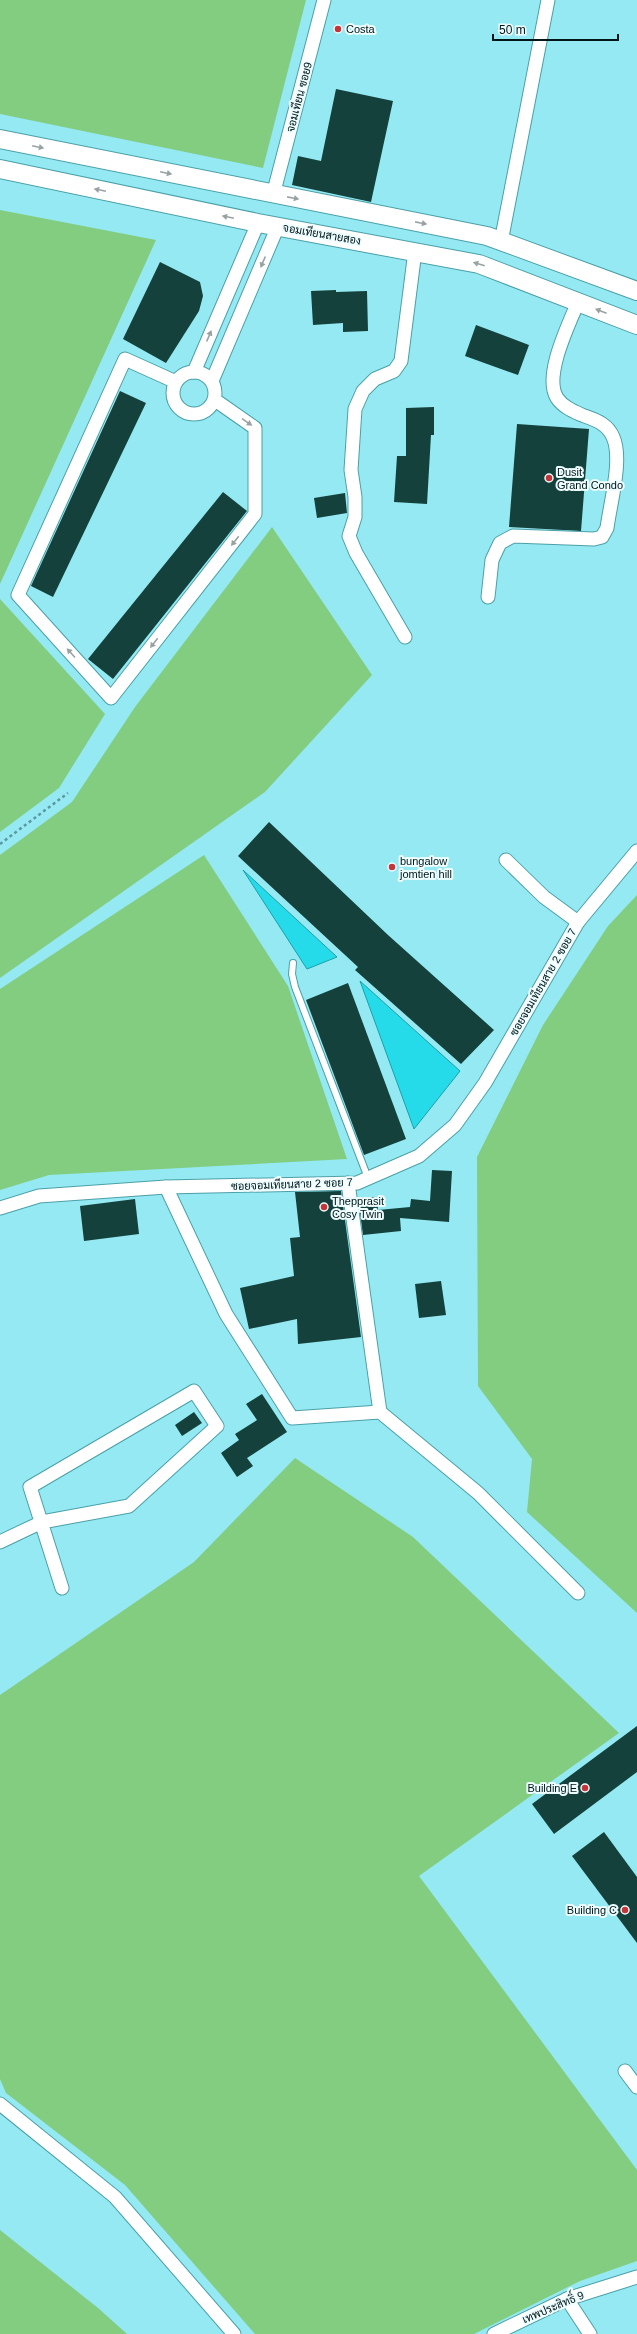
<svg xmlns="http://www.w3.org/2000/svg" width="637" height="2334" font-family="Arial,Sarabun,sans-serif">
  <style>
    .green { fill: #83cd81 }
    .water { fill: #25dbe9; stroke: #1aa0ab }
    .building { fill: #14413b }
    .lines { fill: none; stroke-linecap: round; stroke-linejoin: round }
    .service-casing { stroke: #4ba0a8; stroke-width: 8 }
    .minor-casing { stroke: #4ba0a8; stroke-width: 15 }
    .secondary-casing { stroke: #4ba0a8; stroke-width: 20 }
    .path { stroke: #5b989e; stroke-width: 2.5; stroke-dasharray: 3 3; stroke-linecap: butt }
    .service { stroke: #fff; stroke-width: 6 }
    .minor { stroke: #fff; stroke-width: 13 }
    .secondary { stroke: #fff; stroke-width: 18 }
    .oneway { fill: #99a2a3 }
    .poi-dot { fill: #c43439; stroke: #eefdff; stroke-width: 1.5 }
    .labels { text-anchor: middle; stroke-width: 4; stroke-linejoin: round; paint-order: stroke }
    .poi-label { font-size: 11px; fill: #001619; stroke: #eefdff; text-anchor: start }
    .street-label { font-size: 11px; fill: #001619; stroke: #eefdff }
  </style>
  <rect width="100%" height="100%" fill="#95e9f2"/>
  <!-- green -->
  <g class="green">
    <polygon points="0,0 306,0 263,168 0,114"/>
    <polygon points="0,210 156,240 0,584"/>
    <polygon points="272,527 372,675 265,792 0,978 0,855 72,802 135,707"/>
    <polygon points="0,599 105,714 59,788 0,832"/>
    <polygon points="204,855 288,986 347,1159 49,1175 0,1190 0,989"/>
    <polygon points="637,895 637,1613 527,1512 532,1459 478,1386 477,1157 543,1025 608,926"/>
    <polygon points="295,1458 413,1537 619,1733 419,1876 637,2170 637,2261 580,2281 474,2334 255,2334 125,2185 6,2093 0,2079 0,1695 194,1562"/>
    <polygon points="0,2230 98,2308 127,2334 0,2334"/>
  </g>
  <!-- water -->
  <g class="water">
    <polygon points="243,870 337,957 307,969"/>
    <polygon points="360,981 460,1071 414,1129"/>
  </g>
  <!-- building -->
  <g class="building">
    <polygon points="336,89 393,101 371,202 292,185 298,156 321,161"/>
    <polygon points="160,262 200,282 203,296 199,311 166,363 123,339"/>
    <polygon points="336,290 336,292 367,291 368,331 343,332 343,323 313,325 311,291"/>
    <polygon points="476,325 529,345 518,375 465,356"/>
    <polygon points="120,391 146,403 53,597 31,586"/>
    <polygon points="434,407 434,435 431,435 427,504 394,502 397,456 406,456 406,408"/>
    <polygon points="517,424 589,429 581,531 509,527"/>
    <polygon points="223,492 247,511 113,679 88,659"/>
    <polygon points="345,493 347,513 317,518 314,498"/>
    <polygon points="269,822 388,935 494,1030 461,1064 355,970 358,967 238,856"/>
    <polygon points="348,983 406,1139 364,1155 306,1000"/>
    <polygon points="432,1170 452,1171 449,1222 400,1218 401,1231 363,1235 358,1198 377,1197 378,1210 410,1207 411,1199 430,1201"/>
    <polygon points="341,1191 361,1337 298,1344 297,1319 249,1329 240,1288 294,1276 290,1238 300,1237 295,1192"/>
    <polygon points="135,1199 139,1234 84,1241 80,1206"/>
    <polygon points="441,1281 446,1315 419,1318 415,1284"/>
    <polygon points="262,1394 287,1432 247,1458 253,1466 237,1477 221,1453 239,1440 235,1434 257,1420 246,1404"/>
    <polygon points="194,1412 202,1423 182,1436 175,1425"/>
    <polygon points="637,1726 637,1772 554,1834 532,1804"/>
    <polygon points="604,1832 637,1877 637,1943 572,1856"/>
  </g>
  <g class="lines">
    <!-- service casing -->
    <g class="service-casing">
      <polyline id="service" points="293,963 292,974 295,987 368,1178"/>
    </g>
    <!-- minor casing -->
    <g class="minor-casing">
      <g id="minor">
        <polyline points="273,195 324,0"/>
        <polyline points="501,242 548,0"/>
        <circle cx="194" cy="393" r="21"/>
        <polyline points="194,372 258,223"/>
        <polyline points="212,381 278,226"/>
        <polyline points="176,382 125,359 18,595 111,698 255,514 255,428 215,400"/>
        <path d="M 488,597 L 492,560 L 500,543 L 513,536 L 594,539 L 602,537 L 607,528 C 610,504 623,459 613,437 C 607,423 595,420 582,415 C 573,411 563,407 557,398 C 543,376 569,324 578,302"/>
        <polyline points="405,637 356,553 349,536 355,517 355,497 351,470 355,409 363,391 375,379 394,371 401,361 415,251"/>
        <polyline points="506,860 544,897 578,922"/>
        <polyline points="348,1183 380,1412"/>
        <polyline points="166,1187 226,1314 292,1418 380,1412 478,1493 578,1593"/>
        <polyline points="0,1208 39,1196 166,1187 357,1183 419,1156 455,1125 485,1083 578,922 637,851"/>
        <polyline points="0,1542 42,1522 129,1506 217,1426 194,1391 30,1487 62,1588"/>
        <polyline points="625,2071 637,2087"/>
        <polyline points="0,2104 115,2197 234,2334"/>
        <polyline points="567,2299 590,2334"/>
        <polyline points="494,2334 567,2299 637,2277"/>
      </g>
    </g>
    <!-- secondary casing -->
    <g class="secondary-casing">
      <g id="secondary">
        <polyline points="0,139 487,236 637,291"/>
        <polyline points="0,169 258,223 479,264 637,325"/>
      </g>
    </g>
    <!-- path -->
    <polyline class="path" points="0,844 68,793"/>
    <!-- service -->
    <use href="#service" class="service"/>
    <!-- minor -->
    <use href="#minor" class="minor"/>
    <!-- secondary -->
    <use href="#secondary" class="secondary"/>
  </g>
  <!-- one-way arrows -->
  <defs><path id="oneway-solid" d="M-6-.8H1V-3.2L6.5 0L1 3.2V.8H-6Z"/></defs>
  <g class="oneway">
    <use href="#oneway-solid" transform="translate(38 147) rotate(12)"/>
    <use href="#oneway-solid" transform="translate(166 173) rotate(12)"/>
    <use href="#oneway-solid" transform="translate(100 190) rotate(-168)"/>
    <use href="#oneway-solid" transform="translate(293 198) rotate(11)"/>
    <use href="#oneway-solid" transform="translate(228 217) rotate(-168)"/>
    <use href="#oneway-solid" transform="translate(421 223) rotate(11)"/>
    <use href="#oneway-solid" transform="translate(263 262) rotate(113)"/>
    <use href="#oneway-solid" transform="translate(479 264) rotate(-164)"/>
    <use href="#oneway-solid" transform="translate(601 311) rotate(-159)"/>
    <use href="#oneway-solid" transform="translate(209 336) rotate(-67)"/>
    <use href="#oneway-solid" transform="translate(247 422) rotate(34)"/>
    <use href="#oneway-solid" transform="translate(235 541) rotate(128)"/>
    <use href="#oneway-solid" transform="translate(154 643) rotate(128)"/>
    <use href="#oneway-solid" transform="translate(71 653) rotate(-132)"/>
  </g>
  <!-- markers -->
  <g class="poi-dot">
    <circle cx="338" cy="29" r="4"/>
    <circle cx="549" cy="478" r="4"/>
    <circle cx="392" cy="867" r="4"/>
    <circle cx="324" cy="1207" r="4"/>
    <circle cx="585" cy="1788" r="4"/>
    <circle cx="625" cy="1910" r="4"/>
  </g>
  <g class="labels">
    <!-- poi labels -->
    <g class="poi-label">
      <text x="346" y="33">Costa</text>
      <text x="557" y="476">Dusit<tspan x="557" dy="13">Grand Condo</tspan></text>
      <text x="400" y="865">bungalow<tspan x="400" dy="13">jomtien hill</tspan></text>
      <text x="332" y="1205">Thepprasit<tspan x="332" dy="13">Cosy Twin</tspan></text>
      <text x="577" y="1792" text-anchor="end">Building E</text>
      <text x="617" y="1914" text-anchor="end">Building C</text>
    </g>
    <!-- street labels -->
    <g class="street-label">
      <text transform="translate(299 97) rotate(-75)" y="4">จอมเทียน ซอย9</text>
      <text transform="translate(322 234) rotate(10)" y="4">จอมเทียนสายสอง</text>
      <text transform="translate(543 982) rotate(-60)" y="4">ซอยจอมเทียนสาย 2 ซอย 7</text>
      <text transform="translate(292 1184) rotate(-2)" y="4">ซอยจอมเทียนสาย 2 ซอย 7</text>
      <text transform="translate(553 2307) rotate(-23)" y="4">เทพประสิทธิ์ 9</text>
    </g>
  </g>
  <!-- scale -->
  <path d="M493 34v6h125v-6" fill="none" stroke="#001619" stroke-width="2"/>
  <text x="499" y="34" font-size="12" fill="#001619" stroke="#eefdff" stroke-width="3" paint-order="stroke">50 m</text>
</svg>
